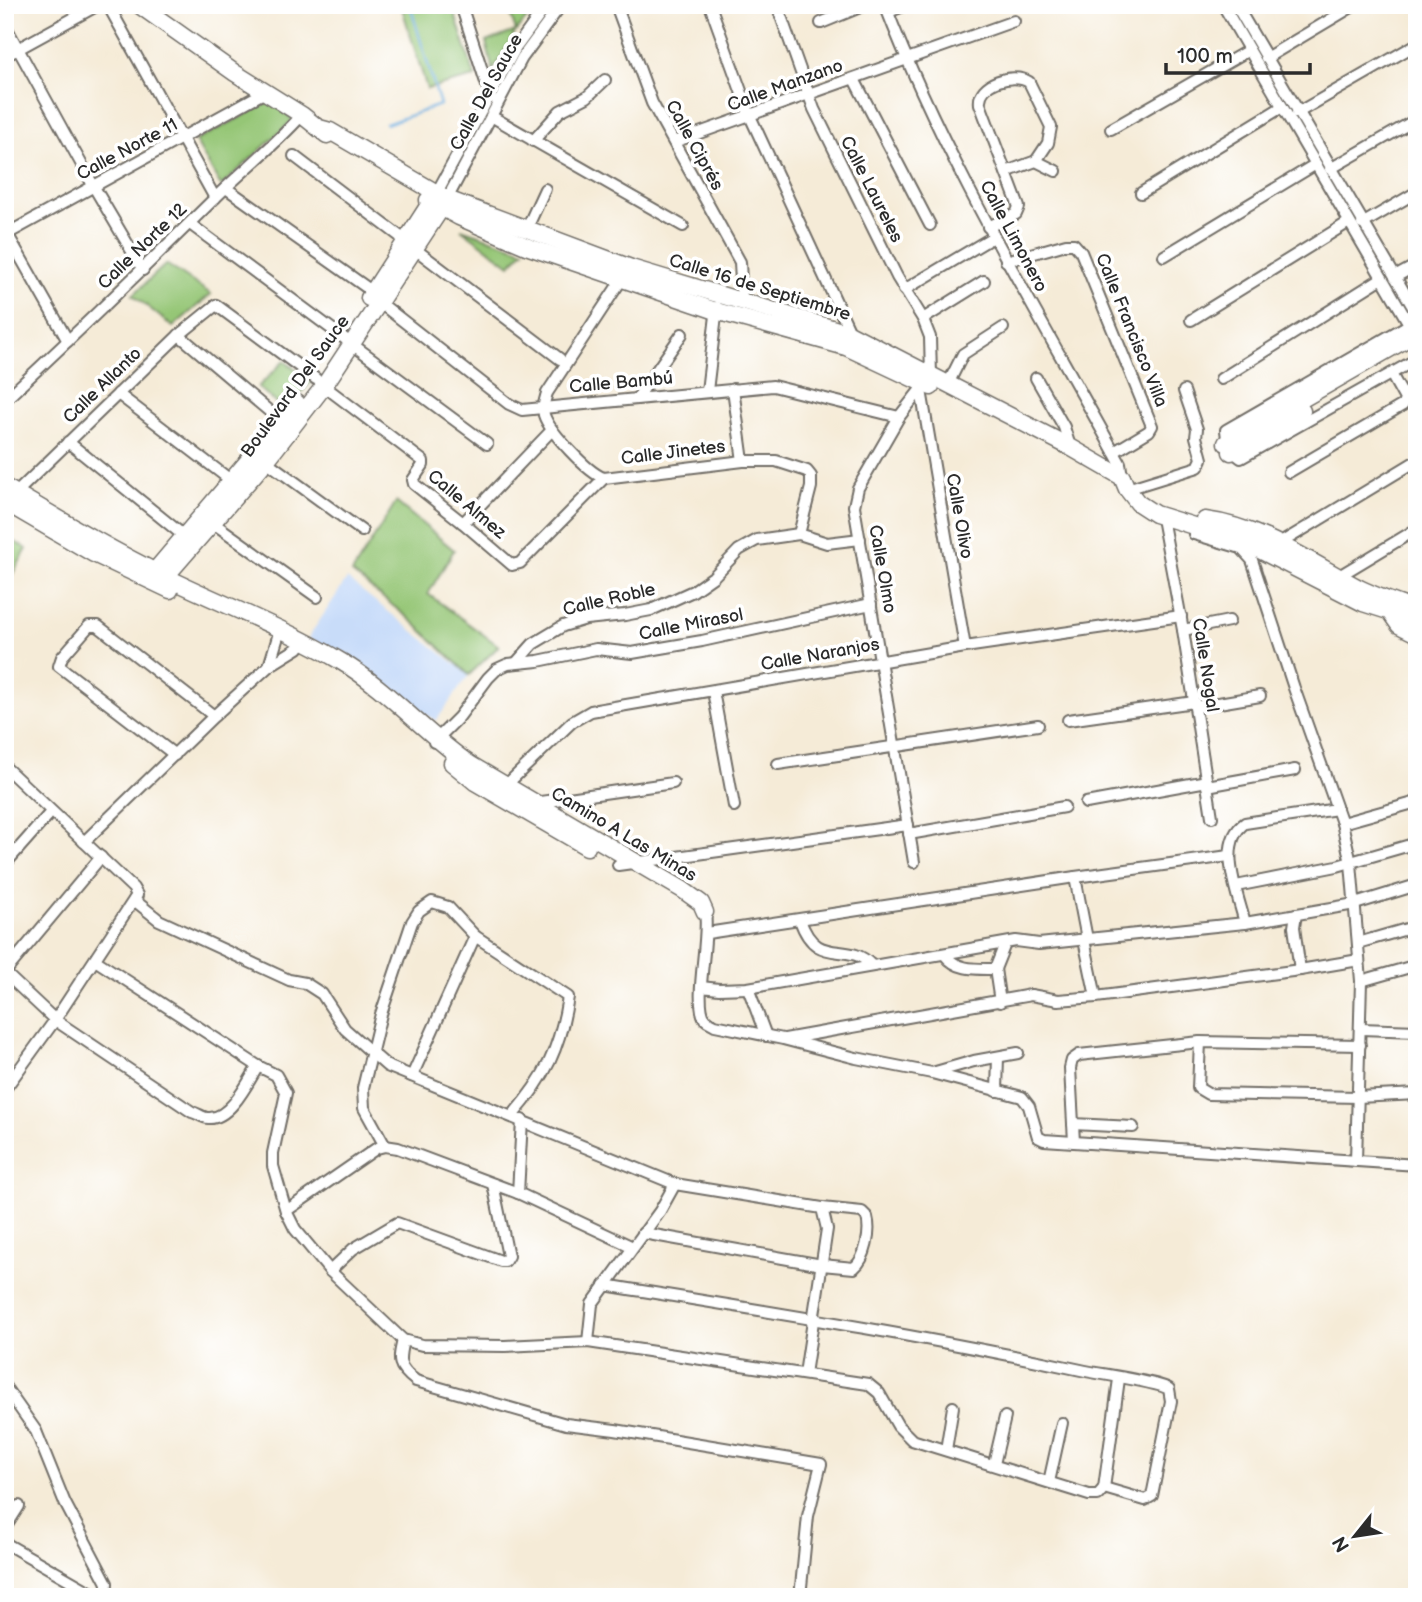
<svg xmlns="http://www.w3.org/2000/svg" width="1422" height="1602" font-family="'Balsamiq Sans',sans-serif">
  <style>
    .built { fill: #c8dcf9 }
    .green { fill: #95c676; stroke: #607850; stroke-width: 2 }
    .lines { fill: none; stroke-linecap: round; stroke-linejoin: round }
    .stream { stroke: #69acde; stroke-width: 2.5 }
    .street-casing { stroke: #726e67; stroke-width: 14 }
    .secondary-casing { stroke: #726e67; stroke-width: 19 }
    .street { stroke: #fff; stroke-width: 10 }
    .secondary { stroke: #fff; stroke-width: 16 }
    .labels { text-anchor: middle; stroke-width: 7; stroke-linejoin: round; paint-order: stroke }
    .street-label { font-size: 18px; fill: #2b2b2b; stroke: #fff }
  </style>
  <rect width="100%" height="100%" fill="#fff"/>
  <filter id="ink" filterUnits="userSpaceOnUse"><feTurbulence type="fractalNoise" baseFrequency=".0143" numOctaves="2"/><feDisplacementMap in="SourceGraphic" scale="14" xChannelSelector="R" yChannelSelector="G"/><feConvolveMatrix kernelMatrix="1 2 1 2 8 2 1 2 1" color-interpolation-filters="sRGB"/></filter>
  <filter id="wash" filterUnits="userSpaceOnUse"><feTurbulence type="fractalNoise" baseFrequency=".00686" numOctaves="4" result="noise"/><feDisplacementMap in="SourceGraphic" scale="28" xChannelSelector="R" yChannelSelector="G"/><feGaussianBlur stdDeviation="1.57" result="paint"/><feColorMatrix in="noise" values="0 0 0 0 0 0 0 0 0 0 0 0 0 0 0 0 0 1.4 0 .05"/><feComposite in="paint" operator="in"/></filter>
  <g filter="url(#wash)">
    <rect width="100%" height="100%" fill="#f5ebd7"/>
    <!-- built -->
    <polygon class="built" points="347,579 469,675 436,721 308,638"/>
    <!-- green -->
    <g class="green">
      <polygon points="401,5 452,5 475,77 427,89"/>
      <polygon points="507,5 539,5 516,31 493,71 486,42 516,31"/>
      <polygon points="272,101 293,120 221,186 195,141"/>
      <polygon points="461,229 524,250 510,265"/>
      <polygon points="166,264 211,294 173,327 133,295"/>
      <polygon points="284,361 313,381 284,410 258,387"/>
      <polygon points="396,502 454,550 428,594 499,646 469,675 412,621 352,573"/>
      <polygon points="5,536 27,549 5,587"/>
    </g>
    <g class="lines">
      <!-- stream -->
      <polyline class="stream" points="386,124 440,105 410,5"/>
    </g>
  </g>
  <g filter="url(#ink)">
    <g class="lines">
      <!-- street casing -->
      <g class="street-casing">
        <g id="street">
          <polyline points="108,5 215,198"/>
          <polyline points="461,5 491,98"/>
          <polyline points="616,5 652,103 740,262 742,300"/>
          <polyline points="710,5 750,116 851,334"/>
          <polyline points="777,5 814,109 897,277 923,319 930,337 931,376 899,417 858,488 854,506 914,862"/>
          <path d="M 885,5 C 947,166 1038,313 1120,463 L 1122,477"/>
          <polyline points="1223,5 1412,329"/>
          <polyline points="1236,5 1417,314"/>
          <polyline points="888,12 906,5"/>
          <polyline points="821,23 865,5"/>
          <polyline points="5,25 94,187 143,270"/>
          <polyline points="5,56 98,5"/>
          <polyline points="1266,58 1355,5"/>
          <polyline points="854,79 930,225"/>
          <polyline points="1297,113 1417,44"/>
          <polyline points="491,116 683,226"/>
          <polyline points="1111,129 1249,50"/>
          <polyline points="533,141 560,111 587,97 605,80"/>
          <polyline points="674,142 1014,21"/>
          <polyline points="294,156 406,241"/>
          <polyline points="1330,169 1417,119"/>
          <polyline points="1006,172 1036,161 1056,171"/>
          <polyline points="226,188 373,292"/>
          <polyline points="1141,193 1282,107"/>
          <polyline points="436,194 515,49 547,5"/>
          <polyline points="447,199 522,58 561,5"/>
          <polyline points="190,224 487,444"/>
          <polyline points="1362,224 1417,192"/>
          <path d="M 988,227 L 1016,214 L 1019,207 L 980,104 C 977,83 1013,72 1029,82 L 1051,127 L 1048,143 L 1036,161"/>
          <polyline points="527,228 545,189"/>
          <polyline points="5,230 68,341"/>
          <polyline points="5,235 265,92"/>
          <polyline points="415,249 560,359"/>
          <polyline points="1164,256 1316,164"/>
          <polyline points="1006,261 1066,244 1074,244 1081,252 1152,426 1149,431 1114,452"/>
          <polyline points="1395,277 1417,265"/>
          <polyline points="904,290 993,237"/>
          <polyline points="379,302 509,404 522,410 773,386 899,417"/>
          <polyline points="923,319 984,281"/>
          <polyline points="1191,320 1349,222"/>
          <polyline points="1417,320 1226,430 1228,448 1241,458 1417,359"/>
          <polyline points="179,335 282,422"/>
          <polyline points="1036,378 1064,427 1070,447"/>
          <polyline points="1221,379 1382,278"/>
          <polyline points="948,384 963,354 1003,328"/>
          <polyline points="324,386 423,461 423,465 413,480 414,484 463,523 512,565 520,563 604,478 743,461 776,461 807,471 811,476 811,487 799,534"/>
          <polyline points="733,389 743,461"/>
          <polyline points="921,390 965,647"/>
          <polyline points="707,391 717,307"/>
          <polyline points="118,394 233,482"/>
          <polyline points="638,397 682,334"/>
          <path d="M 5,400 C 77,333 147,265 217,196 C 245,169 276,144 302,115"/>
          <polyline points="68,442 184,536"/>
          <polyline points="266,461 362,531"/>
          <polyline points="1289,472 1403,405 1405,399 1391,374"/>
          <path d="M 604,478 C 588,473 549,431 544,415 C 542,407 545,400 547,393 L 622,279"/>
          <polyline points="1127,489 1198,467 1202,459 1196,437 1197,429 1184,391"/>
          <polyline points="16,493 179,335 216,305 316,379"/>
          <polyline points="1162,518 1183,630 1212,817"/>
          <polyline points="212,522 317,597"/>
          <polyline points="463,523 552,430"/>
          <polyline points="1194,534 1241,548 1252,560 1294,688 1342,823 1351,863 1361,981 1356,1161"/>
          <polyline points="1279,544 1413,463"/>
          <polyline points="1339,576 1417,529"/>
          <polyline points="1417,594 1413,605 1417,613"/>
          <polyline points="1183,630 1229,621"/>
          <polyline points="517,662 533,644 563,626 586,619 625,615 651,610 693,591 713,577 739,550 757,540 799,534 827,543 860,539"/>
          <polyline points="269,666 280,630"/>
          <polyline points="713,691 734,806"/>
          <polyline points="1195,707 1260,696"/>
          <polyline points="1068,720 1194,702"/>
          <polyline points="434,742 459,717 488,678 497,669 508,664 538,661 596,649 632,653 702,641 871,604"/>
          <polyline points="175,755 59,666 62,657 89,626 98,626 214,716"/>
          <polyline points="778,764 1038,725"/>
          <polyline points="5,767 133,888 137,895 55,1020 5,1089"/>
          <polyline points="1207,786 1295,770"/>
          <polyline points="503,788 572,722 591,711 965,647 1181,616"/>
          <polyline points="534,803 673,783"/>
          <polyline points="1086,803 1207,781"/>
          <polyline points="1342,823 1417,802"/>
          <polyline points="909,834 1064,807"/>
          <polyline points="84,842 214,716 269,666 298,648 304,640"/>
          <polyline points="5,864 51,812"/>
          <polyline points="618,865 908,825"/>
          <polyline points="1075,877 1087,939"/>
          <polyline points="1236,886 1337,866 1417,843"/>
          <polyline points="134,900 159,920 289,980 305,983 322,994 345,1029 387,1066 675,1184 822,1208 827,1229 805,1374"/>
          <path d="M 705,912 C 710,937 693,1002 705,1019 C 708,1022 712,1023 715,1025 L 783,1039 L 856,1058 L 932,1073 L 1022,1097 L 1029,1106 L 1038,1137 L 1044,1140 L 1417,1165"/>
          <polyline points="1296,914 1294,927 1300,970"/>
          <path d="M 800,920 C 817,969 847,939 871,965"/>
          <path d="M 1245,923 C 1238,895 1216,843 1245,823 L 1337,809"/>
          <polyline points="707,933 1075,877 1229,856"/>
          <polyline points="1084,940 1096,997"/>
          <polyline points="1358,943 1417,926"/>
          <path d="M 945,955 C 957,971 977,969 995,969 L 1000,1002"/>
          <path d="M 95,960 L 258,1066 L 276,1075 L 286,1093 L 273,1153 L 273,1166 L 286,1211 L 295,1229 L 330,1271 L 403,1340 L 422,1345 L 505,1346 L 588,1342 L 868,1384 L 879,1393 L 898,1426 L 912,1440 L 1089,1495 L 1098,1495 L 1104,1488 L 1145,1500 L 1152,1496 L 1171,1401 L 1169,1389 C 1158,1382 1099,1374 1081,1370 C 924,1336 765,1311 605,1285"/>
          <polyline points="995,969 1005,944"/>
          <polyline points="5,972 101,857"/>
          <path d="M 5,973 L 55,1020 L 192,1112 C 197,1113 203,1118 208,1118 C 230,1120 248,1082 258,1066"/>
          <polyline points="1361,981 1417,965"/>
          <polyline points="701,987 719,989 748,988 1016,941 1039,944 1245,923 1355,904 1417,885"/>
          <polyline points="748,988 766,1036"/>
          <polyline points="1361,1029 1417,1031"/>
          <polyline points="785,1039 1031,995 1058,1000 1096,997 1300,970 1359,960"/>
          <polyline points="1200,1042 1198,1088 1208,1094 1358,1097 1417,1094"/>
          <polyline points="932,1073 974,1061 1018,1053"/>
          <polyline points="412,1076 475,936"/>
          <polyline points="997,1091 998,1057"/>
          <polyline points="1073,1124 1133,1127"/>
          <polyline points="1074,1142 1070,1068 1072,1060 1079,1055 1200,1042 1360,1045"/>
          <path d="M 385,1146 L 364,1108 L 363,1088 L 381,1014 L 412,922 L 419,911 L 432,902 L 448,907 L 475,936 L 568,997 C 560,1048 546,1077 512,1116"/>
          <polyline points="518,1193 522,1120"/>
          <polyline points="286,1211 377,1148 385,1146 398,1148 518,1193 633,1247"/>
          <path d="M 643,1233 L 822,1265 L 854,1268 C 866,1258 871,1232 867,1217 L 862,1212 L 822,1208"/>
          <polyline points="330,1271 353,1249 397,1223 501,1261 505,1261 508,1256 493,1184"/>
          <path d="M 403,1340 C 398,1361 397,1367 416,1381 L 566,1424 L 615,1430 L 821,1464 L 808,1516 L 800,1597"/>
          <polyline points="588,1342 592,1304 660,1211 675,1184"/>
          <polyline points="5,1387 36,1431 65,1503 107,1583 106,1597"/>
          <polyline points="946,1450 953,1407"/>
          <polyline points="994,1464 1005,1417"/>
          <polyline points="1049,1482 1062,1423"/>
          <polyline points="1104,1488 1119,1379"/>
          <polyline points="5,1528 19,1506"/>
          <polyline points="5,1543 99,1597"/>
        </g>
      </g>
      <!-- secondary casing -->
      <g class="secondary-casing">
        <g id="secondary">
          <polyline points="139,5 235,73 302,115 327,135"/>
          <polyline points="319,128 330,131 447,199 631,268 851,334 1070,447 1122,477 1127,489 1138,503 1155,514 1242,541 1363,603 1417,620"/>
          <polyline points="428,200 459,217 526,246 716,311 846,347 931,387"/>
          <polyline points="369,298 436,194"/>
          <polyline points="1226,443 1417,333"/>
          <polyline points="1231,452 1302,411"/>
          <path d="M 5,487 C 59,519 112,551 168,578 C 226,606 287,629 342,662 C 389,690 425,734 471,765 L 683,890 L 701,903 L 705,912"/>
          <polyline points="5,502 94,554 170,590"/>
          <path d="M 1205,520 C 1261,527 1310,562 1359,588 C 1377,597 1396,603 1415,610"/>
          <polyline points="149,578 297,403"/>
          <polyline points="160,583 266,461 324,386 446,201"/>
          <polyline points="1392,615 1399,625 1417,634"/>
          <polyline points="452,763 475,782 587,847"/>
        </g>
      </g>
      <!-- street -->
      <use href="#street" class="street"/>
      <!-- secondary -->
      <use href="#secondary" class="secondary"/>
    </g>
  </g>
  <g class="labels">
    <!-- street labels -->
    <g class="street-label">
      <text transform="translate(785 85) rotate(-20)" y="6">Calle Manzano</text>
      <text transform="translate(486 92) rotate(-61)" y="6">Calle Del Sauce</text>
      <text transform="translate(695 145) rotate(61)" y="6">Calle Ciprés</text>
      <text transform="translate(127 149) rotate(-28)" y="6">Calle Norte 11</text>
      <text transform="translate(872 189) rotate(63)" y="6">Calle Laureles</text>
      <text transform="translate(1014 236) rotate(62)" y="6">Calle Limonero</text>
      <text transform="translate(142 246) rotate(-44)" y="6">Calle Norte 12</text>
      <text transform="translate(760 287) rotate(17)" y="6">Calle 16 de Septiembre</text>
      <text transform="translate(1132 330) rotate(68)" y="6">Calle Francisco Villa</text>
      <text transform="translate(621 382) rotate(-5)" y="6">Calle Bambú</text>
      <text transform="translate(102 385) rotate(-44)" y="6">Calle Allanto</text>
      <text transform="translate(295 386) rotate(-54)" y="6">Boulevard Del Sauce</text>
      <text transform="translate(673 452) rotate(-7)" y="6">Calle Jinetes</text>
      <text transform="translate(467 504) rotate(40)" y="6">Calle Almez</text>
      <text transform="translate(960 516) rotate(80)" y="6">Calle Olivo</text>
      <text transform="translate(883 569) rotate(80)" y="6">Calle Olmo</text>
      <text transform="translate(609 599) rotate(-13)" y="6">Calle Roble</text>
      <text transform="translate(691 624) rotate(-11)" y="6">Calle Mirasol</text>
      <text transform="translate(820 654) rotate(-10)" y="6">Calle Naranjos</text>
      <text transform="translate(1206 665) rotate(81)" y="6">Calle Nogal</text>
      <text transform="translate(624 834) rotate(31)" y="6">Camino A Las Minas</text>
    </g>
  </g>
  <!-- margin -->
  <rect width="1422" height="1602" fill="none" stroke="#fff" stroke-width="28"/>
  <!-- north arrow -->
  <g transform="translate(1355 1536) rotate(240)" stroke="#ffffff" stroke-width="5" paint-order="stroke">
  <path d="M0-5L12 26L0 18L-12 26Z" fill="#2b2b2b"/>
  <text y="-10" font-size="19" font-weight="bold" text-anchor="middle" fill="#2b2b2b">N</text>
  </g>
  <!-- scale -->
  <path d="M1166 63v10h144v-10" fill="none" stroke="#2b2b2b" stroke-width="3.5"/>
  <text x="1177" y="63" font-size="21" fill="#2b2b2b" stroke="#ffffff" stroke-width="5" paint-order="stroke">100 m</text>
</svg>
